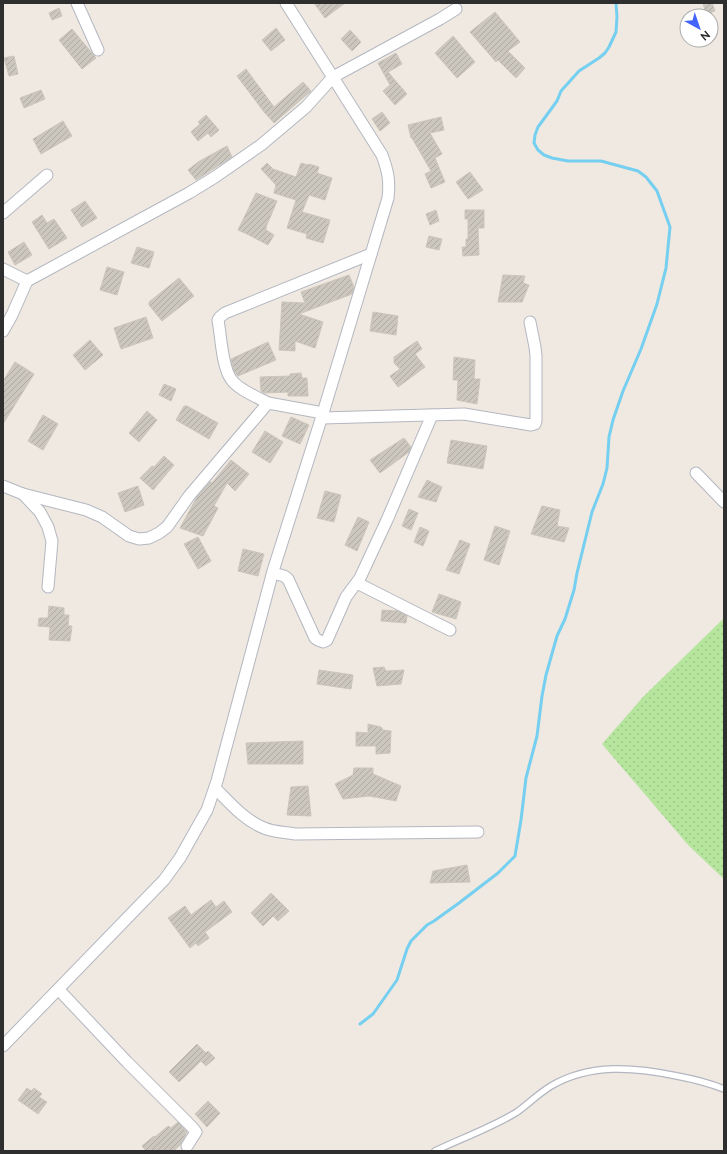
<svg xmlns="http://www.w3.org/2000/svg" width="727" height="1154" font-family="Raleway,sans-serif">
  <style>
    .grass { fill: url(#grass-dots) }
    .lines { fill: none; stroke-linecap: round; stroke-linejoin: round }
    .stream { stroke: #75cff0; stroke-width: 3 }
    .building { fill: url(#building-hatch); stroke: #cbc5ba }
    .lane-casing { stroke: #b4b7c1; stroke-width: 8 }
    .street-casing { stroke: #b4b7c1; stroke-width: 13 }
    .lane { stroke: #fff; stroke-width: 5.5 }
    .street { stroke: #fff; stroke-width: 11 }
  </style>
  <defs>
    <pattern id="grass-dots" width="8" height="8" patternUnits="userSpaceOnUse"><rect width="8" height="8" fill="#b6e59e"/><path d="M2 2h.1M6 6h.1" fill="none" stroke="#9dc588" stroke-width="1.8" stroke-linecap="round"/></pattern>
    <pattern id="building-hatch" width="6" height="6" patternUnits="userSpaceOnUse"><rect width="6" height="6" fill="#cbc7bf"/><path d="M-1 1l2-2M0 6l6-6M5 7l2-2" fill="none" stroke="#afaba4"/></pattern>
  </defs>
  <rect width="100%" height="100%" fill="#efe9e1"/>
  <!-- grass -->
  <polygon class="grass" points="724,618 724,879 689,846 602,744 643,697"/>
  <g class="lines">
    <!-- stream -->
    <polyline class="stream" points="360,1024 373,1014 397,980 407,949 411,941 427,925 434,921 459,903 498,873 515,856 521,820 526,778 537,736 542,696 546,675 557,636 565,619 574,590 577,573 592,512 603,484 607,468 609,437 613,420 623,391 641,349 657,304 666,268 670,227 657,191 646,177 638,171 601,161 568,161 552,158 544,155 538,150 534,143 535,135 538,127 557,101 561,91 579,71 599,58 605,53 609,47 616,32 617,17 616,3"/>
  </g>
  <!-- building -->
  <g class="building">
    <polygon points="314,3 345,3 325,18"/>
    <polygon points="703,3 712,3 715,11 706,14"/>
    <polygon points="59,8 62,16 52,20 49,13"/>
    <polygon points="495,12 520,42 508,51 525,68 516,78 498,60 496,62 470,32"/>
    <polygon points="276,28 285,40 271,51 262,40"/>
    <polygon points="72,29 96,58 82,69 59,40"/>
    <polygon points="350,30 361,42 352,51 341,39"/>
    <polygon points="453,36 475,62 457,78 435,53"/>
    <polygon points="396,53 402,64 388,72 407,94 395,105 383,91 390,85 378,63"/>
    <polygon points="14,56 18,74 9,76 4,58"/>
    <polygon points="246,69 274,107 303,82 311,91 274,123 264,112 237,76"/>
    <polygon points="41,90 45,99 24,108 20,98"/>
    <polygon points="382,112 390,123 380,131 372,119"/>
    <polygon points="206,115 219,130 211,137 208,133 198,141 191,132 200,124 198,122"/>
    <polygon points="441,117 444,130 430,133 442,154 435,158 445,182 431,188 425,174 431,171 412,138 411,138 408,125"/>
    <polygon points="63,121 72,136 41,154 33,139"/>
    <polygon points="227,146 232,157 196,180 188,170 198,162"/>
    <polygon points="267,163 273,169 296,177 301,163 308,165 309,164 319,167 317,173 332,178 325,200 309,195 302,212 330,220 323,243 306,238 307,234 287,228 296,200 274,193 276,185 261,169"/>
    <polygon points="470,172 483,190 468,199 456,182"/>
    <polygon points="256,193 277,201 266,227 266,230 274,235 268,245 247,234 238,230"/>
    <polygon points="85,201 97,218 82,227 71,210"/>
    <polygon points="436,210 439,221 430,225 426,214"/>
    <polygon points="465,210 484,210 484,228 478,228 479,255 463,256 462,247 466,247 466,239 468,239 468,219 465,219"/>
    <polygon points="42,215 47,223 54,219 67,238 49,249 32,222"/>
    <polygon points="429,236 442,239 439,250 426,247"/>
    <polygon points="24,242 32,255 15,265 8,252"/>
    <polygon points="137,247 154,252 149,268 131,263"/>
    <polygon points="107,267 124,272 117,295 100,290"/>
    <polygon points="349,275 354,287 352,294 299,314 323,322 315,348 295,341 295,351 279,350 282,302 305,303 301,292"/>
    <polygon points="503,275 525,276 523,283 529,285 522,302 498,302"/>
    <polygon points="179,278 194,296 162,321 149,305 149,302"/>
    <polygon points="373,312 398,316 396,335 370,331"/>
    <polygon points="146,317 153,338 121,349 114,328"/>
    <polygon points="90,340 103,355 85,370 73,355"/>
    <polygon points="417,341 422,349 415,354 425,367 398,387 390,376 400,369 394,363 394,357"/>
    <polygon points="268,342 276,360 238,376 234,371 231,359"/>
    <polygon points="454,357 475,360 474,379 480,379 477,404 457,400 458,380 453,380"/>
    <polygon points="15,362 34,374 3,424 3,381"/>
    <polygon points="301,373 302,378 307,378 308,396 288,396 288,392 264,393 261,391 260,377 290,376 290,374"/>
    <polygon points="164,384 176,389 171,401 159,395"/>
    <polygon points="184,406 187,406 218,423 209,439 176,420"/>
    <polygon points="147,411 157,420 139,442 129,433"/>
    <polygon points="43,415 58,424 43,450 28,441"/>
    <polygon points="291,417 309,425 300,444 282,436"/>
    <polygon points="265,431 283,442 270,463 252,452"/>
    <polygon points="404,438 411,447 409,452 380,473 370,460"/>
    <polygon points="451,440 487,446 483,469 447,463"/>
    <polygon points="164,456 174,465 153,490 140,478 152,466 154,467"/>
    <polygon points="231,460 249,474 235,491 227,483 214,506 218,508 203,536 180,528 197,497 210,482 212,483"/>
    <polygon points="427,480 442,487 436,502 418,497"/>
    <polygon points="138,486 144,505 125,512 118,493"/>
    <polygon points="325,491 341,495 334,522 317,518"/>
    <polygon points="542,506 560,510 557,526 569,528 564,542 531,534"/>
    <polygon points="409,509 418,513 411,530 402,526"/>
    <polygon points="358,517 369,522 357,551 345,545"/>
    <polygon points="495,526 510,531 499,565 484,560"/>
    <polygon points="420,527 429,531 423,546 414,542"/>
    <polygon points="198,537 211,561 198,569 184,544"/>
    <polygon points="460,540 470,544 459,574 446,570"/>
    <polygon points="243,549 264,554 258,576 238,571"/>
    <polygon points="439,594 461,602 456,619 432,612"/>
    <polygon points="49,606 64,608 64,615 69,615 68,626 72,626 70,641 49,640 50,627 38,626 39,618 48,618"/>
    <polygon points="382,610 398,611 407,616 406,623 381,621"/>
    <polygon points="384,667 386,671 404,670 401,684 377,686 373,668"/>
    <polygon points="319,670 353,675 351,689 317,684"/>
    <polygon points="368,724 381,727 383,730 391,731 390,753 376,754 376,746 356,746 356,732 368,733"/>
    <polygon points="303,741 303,764 248,764 246,743"/>
    <polygon points="354,768 373,768 373,774 401,786 396,801 369,796 343,799 335,784 353,775"/>
    <polygon points="308,786 311,816 287,815 291,787"/>
    <polygon points="467,865 470,882 430,883 433,871"/>
    <polygon points="271,893 289,911 278,921 273,916 263,926 251,913"/>
    <polygon points="211,900 216,907 224,901 232,912 205,932 209,938 198,946 196,943 190,948 168,918 185,906 191,915"/>
    <polygon points="197,1044 206,1053 208,1051 215,1058 206,1066 201,1061 179,1082 169,1072"/>
    <polygon points="27,1088 31,1091 34,1088 42,1094 39,1097 47,1102 38,1114 18,1100"/>
    <polygon points="208,1101 220,1113 207,1127 195,1114"/>
    <polygon points="178,1122 187,1132 180,1145 174,1151 146,1151 142,1146 154,1136 155,1137 168,1126 171,1128"/>
  </g>
  <g class="lines">
    <!-- lane casing -->
    <g class="lane-casing">
      <path id="lane" d="M 435,1151 C 460,1139 493,1127 517,1112 C 528,1104 538,1094 551,1086 C 590,1063 635,1067 677,1076 C 693,1079 709,1083 724,1089"/>
    </g>
    <!-- street casing -->
    <g class="street-casing">
      <g id="street">
        <polyline points="77,3 98,50"/>
        <polyline points="3,213 47,175"/>
        <polyline points="3,269 27,281 189,193 215,177 261,145 306,107 333,77 440,19 456,9"/>
        <polyline points="3,331 12,315 27,281"/>
        <path d="M 268,403 C 257,397 237,389 231,379 C 222,367 221,336 218,320 L 220,317 L 225,313 L 371,254"/>
        <polyline points="322,418 464,414 531,425 535,424 536,421 536,356 535,347 530,322"/>
        <polyline points="696,473 724,502"/>
        <polyline points="3,486 23,494 40,512 48,527 52,541 48,587"/>
        <polyline points="23,494 86,510 102,517 129,536 139,539 149,538 159,533 167,527 189,496 268,403 323,413"/>
        <polyline points="273,573 284,576 288,579 315,638 318,640 323,642 327,640 346,597 360,578 387,520 432,415"/>
        <polyline points="357,583 450,630"/>
        <path d="M 215,788 C 229,802 244,820 264,828 C 273,832 284,832 295,834 L 478,832"/>
        <polyline points="59,990 127,1062 192,1127 196,1132 187,1146"/>
        <path d="M 3,1046 L 164,880 L 180,858 L 207,810 L 217,781 L 273,571 L 323,413 L 388,198 C 390,181 388,171 382,155 L 286,3"/>
      </g>
    </g>
    <!-- lane -->
    <use href="#lane" class="lane"/>
    <!-- street -->
    <use href="#street" class="street"/>
  </g>
  <!-- border -->
  <rect width="727" height="1154" fill="none" stroke="#2e2e2e" stroke-width="8"/>
  <!-- north arrow -->
  <g transform="translate(699 28) rotate(140)"><circle r="19" fill="#ffffff" stroke="#ababab"/>
  <path d="M0-3L7 15L0 10L-7 15Z" fill="#4264fb"/>
  <text y="-6" font-size="11" font-weight="bold" text-anchor="middle" fill="#2e2e2e">N</text>
  </g>
</svg>
